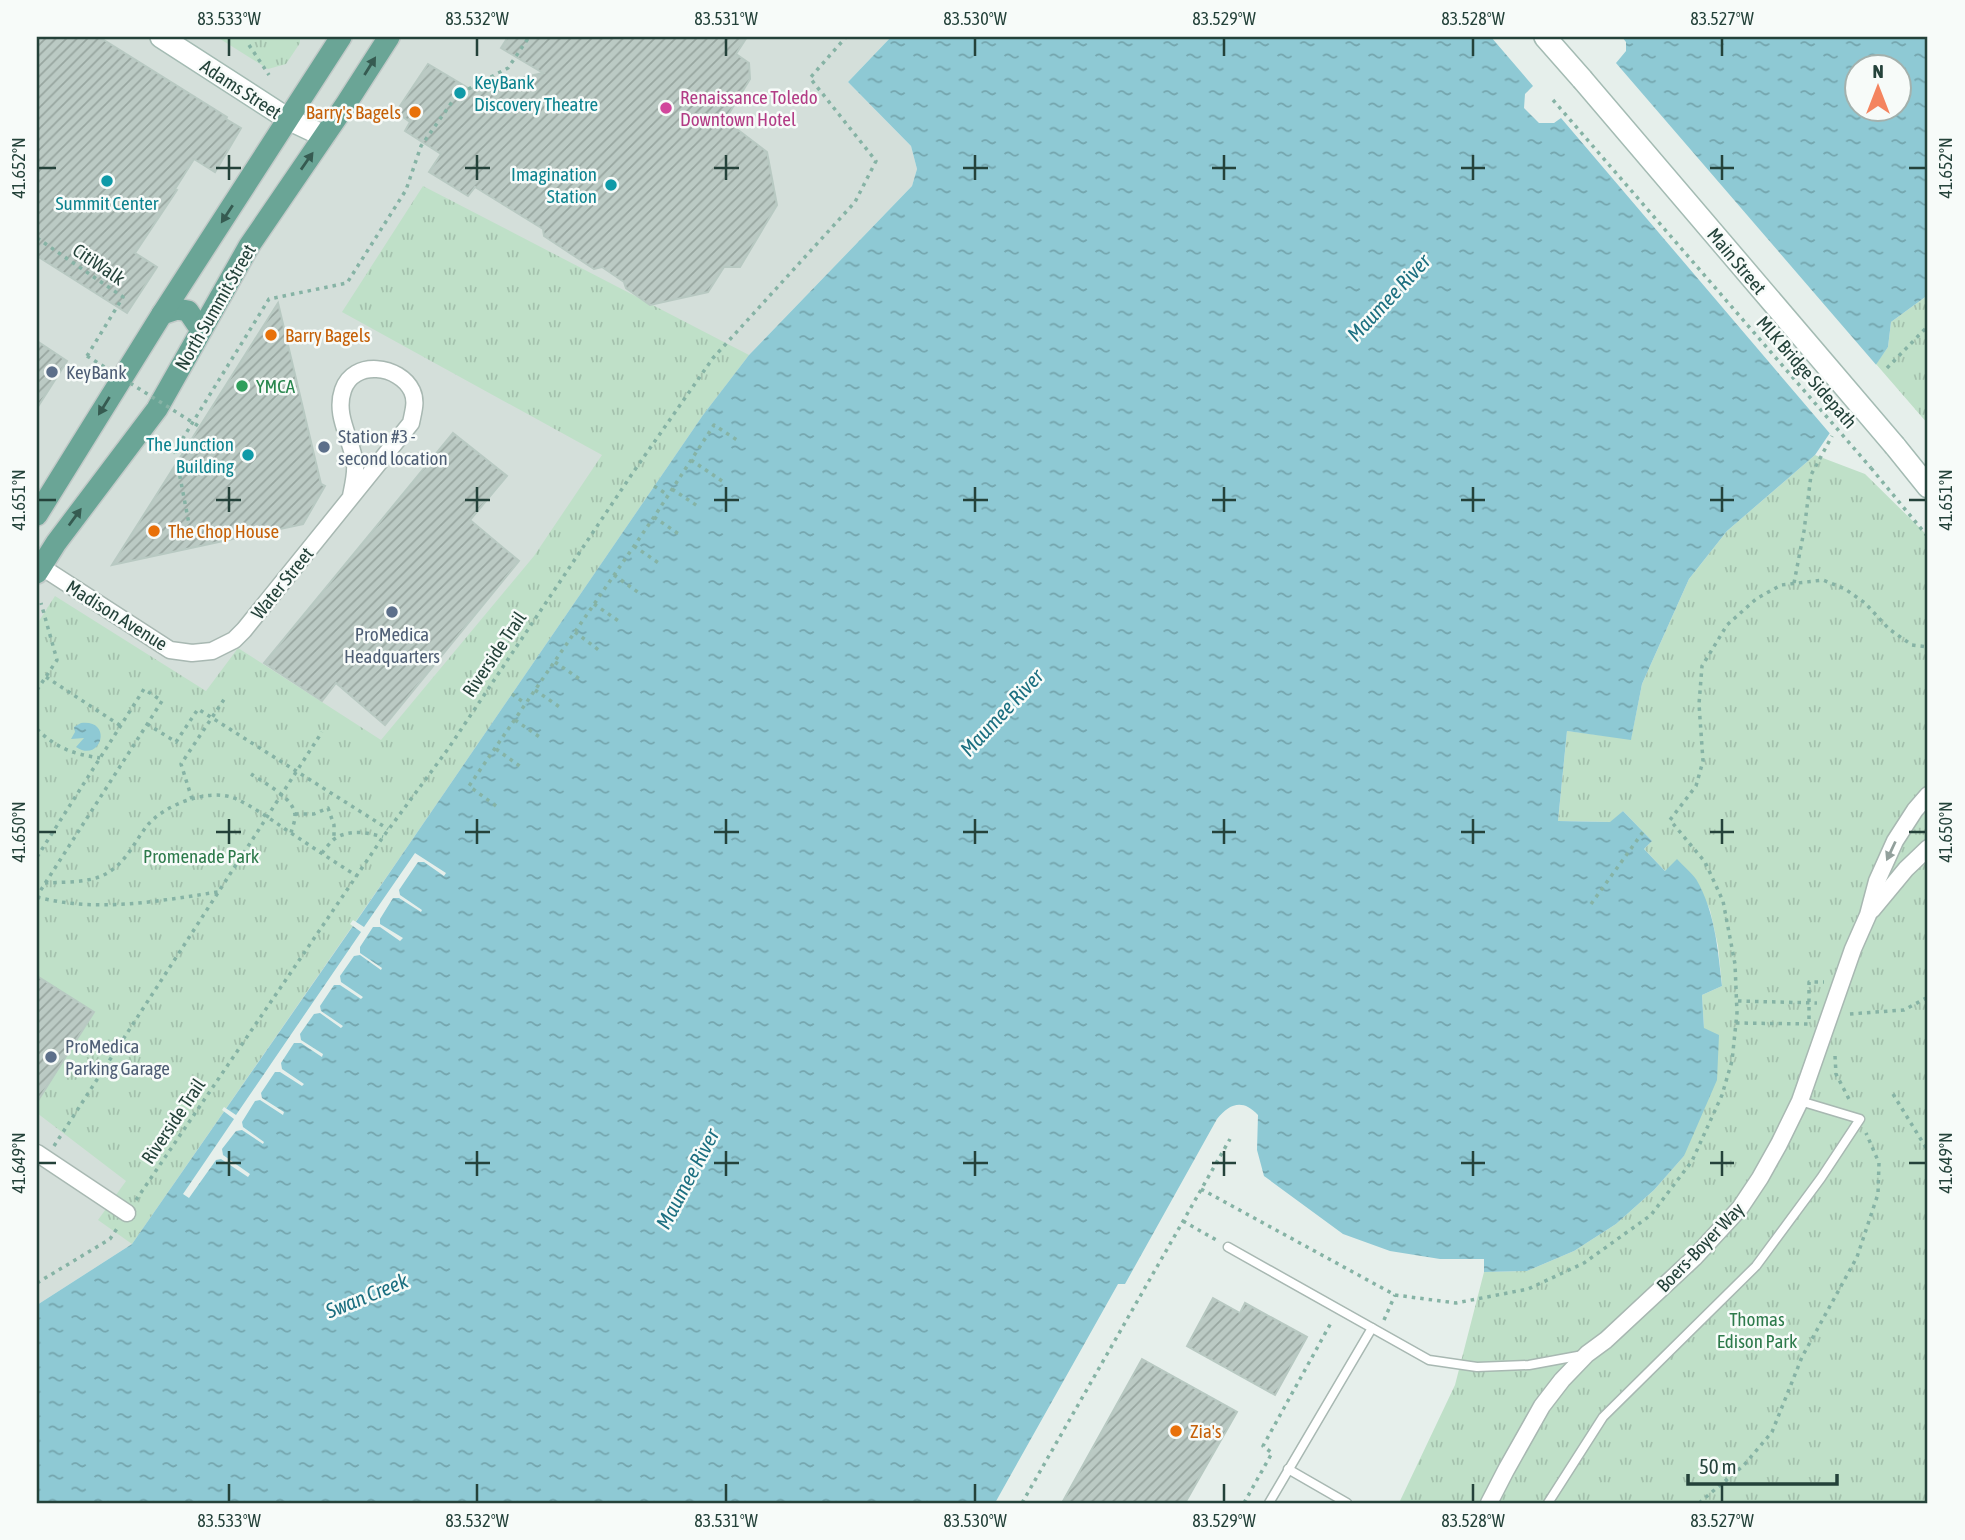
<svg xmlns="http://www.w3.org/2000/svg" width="1965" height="1540" font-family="'Asap Condensed',sans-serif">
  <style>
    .built { fill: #d4dfda }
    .park { fill: url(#park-tufts) }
    .water { fill: url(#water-ripples); fill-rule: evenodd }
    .pier { fill: #e6efeb }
    .building { fill: url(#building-hatch); stroke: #b8c9c2; stroke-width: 2 }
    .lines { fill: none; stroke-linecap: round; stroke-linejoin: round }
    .lane-casing { stroke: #a8b8b2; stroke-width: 11 }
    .street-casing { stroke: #a8b8b2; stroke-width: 19 }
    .secondary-casing { stroke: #a4bbb3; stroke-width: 24 }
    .primary-casing { stroke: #c2cac8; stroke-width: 24 }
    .path { stroke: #86b3a5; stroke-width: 3.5; stroke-dasharray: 3.5 5; stroke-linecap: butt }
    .lane { stroke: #fff; stroke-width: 8 }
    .street { stroke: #fff; stroke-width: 16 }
    .secondary { stroke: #fff; stroke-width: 21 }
    .primary { stroke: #6aa596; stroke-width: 21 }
    .secondary-bridge-casing { stroke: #a4bbb3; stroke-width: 24; stroke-linecap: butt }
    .path-bridge { stroke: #86b3a5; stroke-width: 3.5; stroke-dasharray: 3.5 5; stroke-linecap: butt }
    .secondary-bridge { stroke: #fff; stroke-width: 21 }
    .oneway { fill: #365b51 }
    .oneway2 { fill: #92a09c }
    .ticks { fill: none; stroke: #24423a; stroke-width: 2.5 }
    .culture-dot { fill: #0f9aa8; stroke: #f7fbf9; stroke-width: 2.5 }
    .hotel-dot { fill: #d1479c; stroke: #f7fbf9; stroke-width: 2.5 }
    .food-dot { fill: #e8710a; stroke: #f7fbf9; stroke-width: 2.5 }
    .service-dot { fill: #5c6f8a; stroke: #f7fbf9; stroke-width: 2.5 }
    .leisure-dot { fill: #2e9e5b; stroke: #f7fbf9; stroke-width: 2.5 }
    .labels { text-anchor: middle; stroke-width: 5; stroke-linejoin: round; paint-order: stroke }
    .culture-label { font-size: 19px; fill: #0d838f; stroke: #f7fbf9; text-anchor: end }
    .street-label { font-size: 19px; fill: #24423a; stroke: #f7fbf9 }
    .hotel-label { font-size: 19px; fill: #b23c85; stroke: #f7fbf9; text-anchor: start }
    .food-label { font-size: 19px; fill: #c56008; stroke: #f7fbf9; text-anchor: start }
    .service-label { font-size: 19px; fill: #4e5e75; stroke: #f7fbf9; text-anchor: start }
    .leisure-label { font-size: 19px; fill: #27864d; stroke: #f7fbf9; text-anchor: start }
    .park-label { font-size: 19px; fill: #2d7a4b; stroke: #f7fbf9 }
    .water-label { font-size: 21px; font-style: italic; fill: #1c6f80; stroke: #f7fbf9 }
    .neatline { fill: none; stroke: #24423a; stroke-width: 2.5 }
    .ticks-label { font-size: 18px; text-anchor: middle; fill: #24423a }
  </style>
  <defs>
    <pattern id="park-tufts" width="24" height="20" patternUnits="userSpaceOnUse" patternTransform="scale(1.75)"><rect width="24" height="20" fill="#bfe0c8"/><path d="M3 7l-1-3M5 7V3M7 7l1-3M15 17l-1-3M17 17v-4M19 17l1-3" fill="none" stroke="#a4c1ad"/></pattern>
    <pattern id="water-ripples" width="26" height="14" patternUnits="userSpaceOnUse" patternTransform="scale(1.75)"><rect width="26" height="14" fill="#8ec9d4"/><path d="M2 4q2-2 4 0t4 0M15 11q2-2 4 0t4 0" fill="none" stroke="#74a5ad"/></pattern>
    <pattern id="building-hatch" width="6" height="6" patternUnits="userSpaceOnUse" patternTransform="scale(1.75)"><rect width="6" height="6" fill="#bbcac4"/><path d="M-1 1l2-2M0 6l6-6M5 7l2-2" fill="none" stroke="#98a6a0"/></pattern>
  </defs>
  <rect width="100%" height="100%" fill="#e6efeb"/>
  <!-- built -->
  <polygon class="built" points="37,37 891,37 848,82 911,146 917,169 912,186 749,355 703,415 362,913 132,1244 37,1305"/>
  <!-- park -->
  <g class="park">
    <polygon points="217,37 300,37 300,43 286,64 268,69"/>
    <polygon points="423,186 749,355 703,415 403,853 132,1244 98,1220 126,1181 37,1113 37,1102 94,1013 37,976 37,624 55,596 206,691 238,648 381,740 534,556 602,455 342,312"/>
    <polygon points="1928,295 1928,424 1876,364 1888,347 1891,322"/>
    <polygon points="1815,455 1865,474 1928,536 1928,1503 1399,1503 1455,1385 1484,1272 1527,1271 1574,1251 1616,1224 1654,1190 1684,1156 1704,1028 1702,995 1722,986 1718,946 1710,910 1695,878 1665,871 1644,849 1652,841 1623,811 1611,822 1558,821 1567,731 1631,739 1642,684 1689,579 1727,531"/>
  </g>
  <!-- water -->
  <g class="water">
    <path d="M 891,37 L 1928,37 L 1928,295 L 1891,322 L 1888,347 L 1815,455 L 1727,531 L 1689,579 L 1642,684 L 1631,740 L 1567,731 L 1558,821 L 1610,822 L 1623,811 L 1652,841 L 1644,849 L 1665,871 L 1677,859 C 1683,866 1691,872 1696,879 C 1715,911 1718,950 1722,986 L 1702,995 L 1704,1028 L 1719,1035 L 1717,1080 L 1684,1156 L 1654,1190 L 1616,1224 L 1574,1251 L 1527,1271 L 1484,1272 L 1484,1259 L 1440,1259 L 1390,1251 L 1343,1234 L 1264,1176 L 1257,1150 L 1258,1115 C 1243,1099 1230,1103 1217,1119 L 1125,1284 L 1118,1284 L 995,1503 L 37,1503 L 37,1305 L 132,1244 L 362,913 L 703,415 L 749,355 L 912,186 L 917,169 L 911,146 L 848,82 ZM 1856,66 L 1898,66 L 1898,108 L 1856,108 Z"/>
    <path d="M 81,723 C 114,719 101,764 76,747 L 84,738 L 71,739 L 75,732 L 74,727 Z"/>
  </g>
  <!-- pier -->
  <g class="pier">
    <polygon points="1491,37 1622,37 1626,42 1626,51 1616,63 1878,367 1832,436 1561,118 1554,123 1539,123 1524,108 1525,94 1533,86"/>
    <polygon points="415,853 446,873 444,876 424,862 418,862 399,890 400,895 422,910 421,912 399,898 393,898 380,919 380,924 403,938 400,941 380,927 373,927 360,947 360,953 382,968 381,970 360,955 354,956 340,976 341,982 363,997 361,999 340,985 334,985 320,1006 321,1011 343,1026 341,1028 320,1013 314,1014 300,1034 301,1040 323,1054 322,1057 301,1043 294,1043 281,1063 282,1069 304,1084 302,1086 280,1072 275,1072 261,1093 262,1098 284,1112 283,1115 260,1100 255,1101 242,1122 243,1127 264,1142 263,1144 242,1130 236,1131 222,1149 223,1155 250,1174 248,1177 221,1159 216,1160 189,1198 183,1194 234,1119 222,1110 224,1107 236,1115 361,932 350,924 353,920 364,927"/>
  </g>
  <!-- building -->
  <g class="building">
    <polygon points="37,37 99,37 227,117 226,119 241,128 215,172 194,159 175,189 177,190 135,253 157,267 127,313 37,256"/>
    <polygon points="508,37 747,37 736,54 749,63 750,79 725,120 767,152 777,205 740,267 724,267 708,292 650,305 626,288 624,282 602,267 594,269 544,236 543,229 475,187 468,196 429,172 441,154 405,131 410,122 396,112 428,64 470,89 543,73 501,48"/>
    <polygon points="278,303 321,484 325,486 303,524 112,565"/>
    <polygon points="37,341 67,361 37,408"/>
    <polygon points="453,433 507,476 470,520 519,561 385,725 336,683 322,701 264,663"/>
    <polygon points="37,976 94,1012 37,1102"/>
    <polygon points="1213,1298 1240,1313 1245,1303 1307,1337 1275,1395 1187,1346"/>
    <polygon points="1142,1359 1237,1412 1185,1503 1062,1503"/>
  </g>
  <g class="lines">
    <!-- lane casing -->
    <g class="lane-casing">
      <g id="lane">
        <polyline points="1228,1247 1429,1360 1477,1367 1529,1365 1583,1355"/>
        <polyline points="1288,1469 1347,1503"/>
        <polyline points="1269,1503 1372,1328"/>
        <polyline points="1548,1503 1603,1417 1756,1266 1821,1178 1860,1119 1800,1101"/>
      </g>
    </g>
    <!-- street casing -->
    <g class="street-casing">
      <g id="street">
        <path d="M 37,564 L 170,650 L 192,653 L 212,651 L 234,640 L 244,630 L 411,423 C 413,412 417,402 412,391 C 400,365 353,359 343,390 C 334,416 352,439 355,464 C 356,474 353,486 351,496"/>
        <polyline points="1872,910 1906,869 1928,848"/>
        <polyline points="37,1153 127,1213"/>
        <polyline points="1489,1503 1506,1470 1542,1406 1562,1380 1587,1354 1606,1340 1694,1258 1740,1208 1760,1178 1779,1144 1800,1101 1853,949 1868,915 1877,881 1895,841 1915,810 1928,795"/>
      </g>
    </g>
    <!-- secondary casing -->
    <g class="secondary-casing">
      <g id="secondary">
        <polyline points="161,37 288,119 324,136"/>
        <polyline points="1545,37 1582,79"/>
        <polyline points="1895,446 1928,487"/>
      </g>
    </g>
    <!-- primary casing -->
    <g class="primary-casing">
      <g id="primary">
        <polyline points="162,314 177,309 188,311 201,330"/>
        <polyline points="37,515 162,314 341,37"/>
        <polyline points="37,573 56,543 157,409 249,246 346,104 389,37"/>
      </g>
    </g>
    <!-- path -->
    <g class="path">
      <polyline points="249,45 269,75"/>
      <polyline points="37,238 123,297 87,356"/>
      <polyline points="1887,368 1928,326"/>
      <polyline points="691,460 722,481"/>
      <polyline points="1871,468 1928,537"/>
      <polyline points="654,486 668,495"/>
      <polyline points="672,489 699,507"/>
      <polyline points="654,517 680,535"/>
      <polyline points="190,529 175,451 269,299 347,283 406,190 421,146 457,95 508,68 529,37"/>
      <polyline points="634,546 660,564"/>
      <polyline points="614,575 639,593"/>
      <polyline points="1794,583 1804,531 1811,475 1832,436"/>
      <polyline points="594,604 620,622"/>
      <polyline points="575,632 600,651"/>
      <polyline points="555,662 581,680"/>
      <polyline points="46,677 121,726"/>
      <polyline points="37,690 57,660 41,603"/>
      <polyline points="535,690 561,708"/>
      <polyline points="512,694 526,704"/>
      <polyline points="515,720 541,738"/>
      <polyline points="147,724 176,742 198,709 388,829"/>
      <path d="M 37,729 C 56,748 73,754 100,758"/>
      <polyline points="496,749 521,767"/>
      <path d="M 251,774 C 264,783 295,798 295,816 C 295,822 292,828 291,833"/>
      <polyline points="192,799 181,764 225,698"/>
      <polyline points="496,806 469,786 654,517 714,425 740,442"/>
      <polyline points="295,814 314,814 328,808 334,825 334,839"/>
      <path d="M 322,853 C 325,849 329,844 333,840 C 347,829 367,832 383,837"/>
      <polyline points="37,857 144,689 162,701 37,896"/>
      <path d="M 45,883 C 62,882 82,883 99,877 C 123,868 132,846 146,827 C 163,805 208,788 234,798 C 252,806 269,818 285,829 C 309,845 333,861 357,876"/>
      <path d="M 37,897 C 97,913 158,901 218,892"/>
      <polyline points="1591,904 1643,832"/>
      <polyline points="1738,1001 1817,1003"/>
      <polyline points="1850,1014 1904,1010 1928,997"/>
      <polyline points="1809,1019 1809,982 1824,982"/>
      <polyline points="1736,1023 1810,1024"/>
      <polyline points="1835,1056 1836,1074 1850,1101"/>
      <polyline points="1893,1094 1928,1151"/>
      <polyline points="54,1146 322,732"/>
      <polyline points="1201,1189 1395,1295 1456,1303 1528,1289 1584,1263 1651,1215 1692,1161 1722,1095 1732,1061 1737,1013 1735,964 1723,901 1705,862 1670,820 1696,786 1703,761 1699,704 1702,666 1727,625 1756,599 1781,585 1823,580 1845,589 1865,603 1889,629 1912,645 1928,647"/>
      <polyline points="136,1200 383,837 448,749 634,471 713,358 855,202 876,161 810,78 846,37"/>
      <polyline points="1183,1221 1218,1241"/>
      <polyline points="37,1283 110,1239 118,1227"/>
      <polyline points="1384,1320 1395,1295"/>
      <polyline points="1022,1503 1230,1139"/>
      <polyline points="1244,1503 1272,1453 1263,1446 1332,1321"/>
      <polyline points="1699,1503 1744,1465 1772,1432 1802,1357 1857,1257 1878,1194 1879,1163 1866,1133"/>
    </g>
    <!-- lane -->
    <use href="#lane" class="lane"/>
    <!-- street -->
    <use href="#street" class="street"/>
    <!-- secondary -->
    <use href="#secondary" class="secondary"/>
    <!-- primary -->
    <use href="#primary" class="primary"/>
    <!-- secondary-bridge casing -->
    <g class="secondary-bridge-casing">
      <polyline id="secondary-bridge" points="1582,79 1895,446"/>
    </g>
    <!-- path-bridge -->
    <g class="path-bridge">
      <polyline points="1553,100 1871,468"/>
      <polyline points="87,356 200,427"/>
    </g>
    <!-- secondary-bridge -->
    <use href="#secondary-bridge" class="secondary-bridge"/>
  </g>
  <!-- one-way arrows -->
  <defs><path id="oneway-solid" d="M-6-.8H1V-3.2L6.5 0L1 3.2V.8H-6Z" transform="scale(1.75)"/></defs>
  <g class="oneway">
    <use href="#oneway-solid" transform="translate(370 66) rotate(-58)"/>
    <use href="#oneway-solid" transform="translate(307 161) rotate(-55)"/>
    <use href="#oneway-solid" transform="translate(227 214) rotate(123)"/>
    <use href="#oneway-solid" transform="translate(104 406) rotate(122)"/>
    <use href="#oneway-solid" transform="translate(75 517) rotate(-54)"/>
  </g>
  <use class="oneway2" href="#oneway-solid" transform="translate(1891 851) rotate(115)"/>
  <!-- ticks -->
  <path class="ticks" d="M 229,38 L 229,56M 477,38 L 477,56M 726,38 L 726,56M 975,38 L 975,56M 1224,38 L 1224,56M 1473,38 L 1473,56M 1722,38 L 1722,56M 229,155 L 229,180M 477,155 L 477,180M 726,155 L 726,180M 975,155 L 975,180M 1224,155 L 1224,180M 1473,155 L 1473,180M 1722,155 L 1722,180M 38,168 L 56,168M 216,168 L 241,168M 465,168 L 490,168M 714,168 L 739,168M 963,168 L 988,168M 1212,168 L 1236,168M 1461,168 L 1485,168M 1710,168 L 1734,168M 1909,168 L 1926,168M 229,487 L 229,512M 477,487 L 477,512M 726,487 L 726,512M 975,487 L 975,512M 1224,487 L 1224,512M 1473,487 L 1473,512M 1722,487 L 1722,512M 38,500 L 56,500M 216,500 L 241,500M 465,500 L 490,500M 714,500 L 739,500M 963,500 L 988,500M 1212,500 L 1236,500M 1461,500 L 1485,500M 1710,500 L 1734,500M 1909,500 L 1926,500M 229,819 L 229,844M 477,819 L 477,844M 726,819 L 726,844M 975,819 L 975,844M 1224,819 L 1224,844M 1473,819 L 1473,844M 1722,819 L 1722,844M 38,832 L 56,832M 216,832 L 241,832M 465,832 L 490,832M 714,832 L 739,832M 963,832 L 988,832M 1212,832 L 1236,832M 1461,832 L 1485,832M 1710,832 L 1734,832M 1909,832 L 1926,832M 229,1151 L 229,1176M 477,1151 L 477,1176M 726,1151 L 726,1176M 975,1151 L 975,1176M 1224,1151 L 1224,1176M 1473,1151 L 1473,1176M 1722,1151 L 1722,1176M 38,1163 L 56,1163M 216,1163 L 241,1163M 465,1163 L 490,1163M 714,1163 L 739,1163M 963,1163 L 988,1163M 1212,1163 L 1236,1163M 1461,1163 L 1485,1163M 1710,1163 L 1734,1163M 1909,1163 L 1926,1163M 229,1484 L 229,1502M 477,1484 L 477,1502M 726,1484 L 726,1502M 975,1484 L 975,1502M 1224,1484 L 1224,1502M 1473,1484 L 1473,1502M 1722,1484 L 1722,1502"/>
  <!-- markers -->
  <g class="culture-dot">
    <circle cx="460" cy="93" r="7"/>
    <circle cx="107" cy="181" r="7"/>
    <circle cx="611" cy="185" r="7"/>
    <circle cx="248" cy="455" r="7"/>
  </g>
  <circle class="hotel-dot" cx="666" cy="108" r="7"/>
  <g class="food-dot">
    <circle cx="415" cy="112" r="7"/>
    <circle cx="271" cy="335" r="7"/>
    <circle cx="154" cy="531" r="7"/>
    <circle cx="1176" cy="1431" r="7"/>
  </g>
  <g class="service-dot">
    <circle cx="52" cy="372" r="7"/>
    <circle cx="324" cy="447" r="7"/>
    <circle cx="392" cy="612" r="7"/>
    <circle cx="51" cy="1057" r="7"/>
  </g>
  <circle class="leisure-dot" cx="242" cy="386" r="7"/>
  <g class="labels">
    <!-- culture labels -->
    <g class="culture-label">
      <text x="474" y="89" text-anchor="start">KeyBank<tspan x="474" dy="22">Discovery Theatre</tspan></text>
      <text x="597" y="181">Imagination<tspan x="597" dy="22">Station</tspan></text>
      <text x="107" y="210" text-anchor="middle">Summit Center</text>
      <text x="234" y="451">The Junction<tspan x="234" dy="22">Building</tspan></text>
    </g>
    <!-- street labels -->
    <g class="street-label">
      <text transform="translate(241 89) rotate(33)" y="7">Adams Street</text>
      <text transform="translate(1737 261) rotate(50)" y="7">Main Street</text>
      <text transform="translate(99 264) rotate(34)" y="7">CitiWalk</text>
      <text transform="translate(215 307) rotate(-60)" y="7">North Summit Street</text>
      <text transform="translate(1807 372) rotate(49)" y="7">MLK Bridge Sidepath</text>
      <text transform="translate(282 583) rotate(-51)" y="7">Water Street</text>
      <text transform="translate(117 615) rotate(32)" y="7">Madison Avenue</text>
      <text transform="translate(494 654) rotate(-56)" y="7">Riverside Trail</text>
      <text transform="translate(173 1121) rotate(-56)" y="7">Riverside Trail</text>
      <text transform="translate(1700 1247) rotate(-46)" y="7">Boers-Boyer Way</text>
    </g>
    <!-- hotel labels -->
    <g class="hotel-label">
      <text x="680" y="104">Renaissance Toledo<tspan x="680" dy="22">Downtown Hotel</tspan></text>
    </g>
    <!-- food labels -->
    <g class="food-label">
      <text x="401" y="119" text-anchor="end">Barry's Bagels</text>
      <text x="285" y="342">Barry Bagels</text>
      <text x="168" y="538">The Chop House</text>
      <text x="1190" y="1438">Zia's</text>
    </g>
    <!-- service labels -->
    <g class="service-label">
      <text x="66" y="379">KeyBank</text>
      <text x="338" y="443">Station #3 -<tspan x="338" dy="22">second location</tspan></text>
      <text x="392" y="641" text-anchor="middle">ProMedica<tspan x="392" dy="22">Headquarters</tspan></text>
      <text x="65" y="1053">ProMedica<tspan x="65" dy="22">Parking Garage</tspan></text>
    </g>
    <!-- leisure labels -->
    <g class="leisure-label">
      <text x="256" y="393">YMCA</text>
    </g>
    <!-- park labels -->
    <g class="park-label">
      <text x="201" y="863">Promenade Park</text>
      <text x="1757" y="1326">Thomas<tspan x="1757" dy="22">Edison Park</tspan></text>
    </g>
    <!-- water labels -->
    <g class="water-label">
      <text transform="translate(1389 298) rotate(-47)" y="7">Maumee River</text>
      <text transform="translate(1002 713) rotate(-47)" y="7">Maumee River</text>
      <text transform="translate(688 1179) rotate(-62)" y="7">Maumee River</text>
      <text transform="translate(367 1296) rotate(-22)" y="7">Swan Creek</text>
    </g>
  </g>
  <!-- border -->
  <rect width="1965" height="1540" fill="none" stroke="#f7fbf9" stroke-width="77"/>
  <!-- north arrow -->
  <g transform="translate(1878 88)"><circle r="33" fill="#f7fbf9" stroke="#a3b1ad" stroke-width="2"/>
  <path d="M0-5L12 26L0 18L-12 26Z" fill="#f4845f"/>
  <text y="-10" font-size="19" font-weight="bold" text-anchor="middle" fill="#24423a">N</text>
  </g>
  <!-- scale -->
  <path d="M1688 1474v10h149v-10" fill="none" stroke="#24423a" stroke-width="3.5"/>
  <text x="1699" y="1474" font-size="21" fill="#24423a" stroke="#f7fbf9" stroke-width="5" paint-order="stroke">50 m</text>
  <rect x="38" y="38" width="1888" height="1464" class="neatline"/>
  <g class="ticks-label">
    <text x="229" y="25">83.533°W</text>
    <text x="477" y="25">83.532°W</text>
    <text x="726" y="25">83.531°W</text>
    <text x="975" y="25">83.530°W</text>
    <text x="1224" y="25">83.529°W</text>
    <text x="1473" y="25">83.528°W</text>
    <text x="1722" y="25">83.527°W</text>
    <text transform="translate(19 168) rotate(-90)" y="6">41.652°N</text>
    <text transform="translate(1946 168) rotate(-90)" y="6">41.652°N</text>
    <text transform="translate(19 500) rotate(-90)" y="6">41.651°N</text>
    <text transform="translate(1946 500) rotate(-90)" y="6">41.651°N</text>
    <text transform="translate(19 832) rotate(-90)" y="6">41.650°N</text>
    <text transform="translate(1946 832) rotate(-90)" y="6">41.650°N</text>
    <text transform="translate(19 1163) rotate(-90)" y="6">41.649°N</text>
    <text transform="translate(1946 1163) rotate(-90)" y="6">41.649°N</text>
    <text x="229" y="1527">83.533°W</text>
    <text x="477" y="1527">83.532°W</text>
    <text x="726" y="1527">83.531°W</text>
    <text x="975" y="1527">83.530°W</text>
    <text x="1224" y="1527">83.529°W</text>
    <text x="1473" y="1527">83.528°W</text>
    <text x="1722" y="1527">83.527°W</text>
  </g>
</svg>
